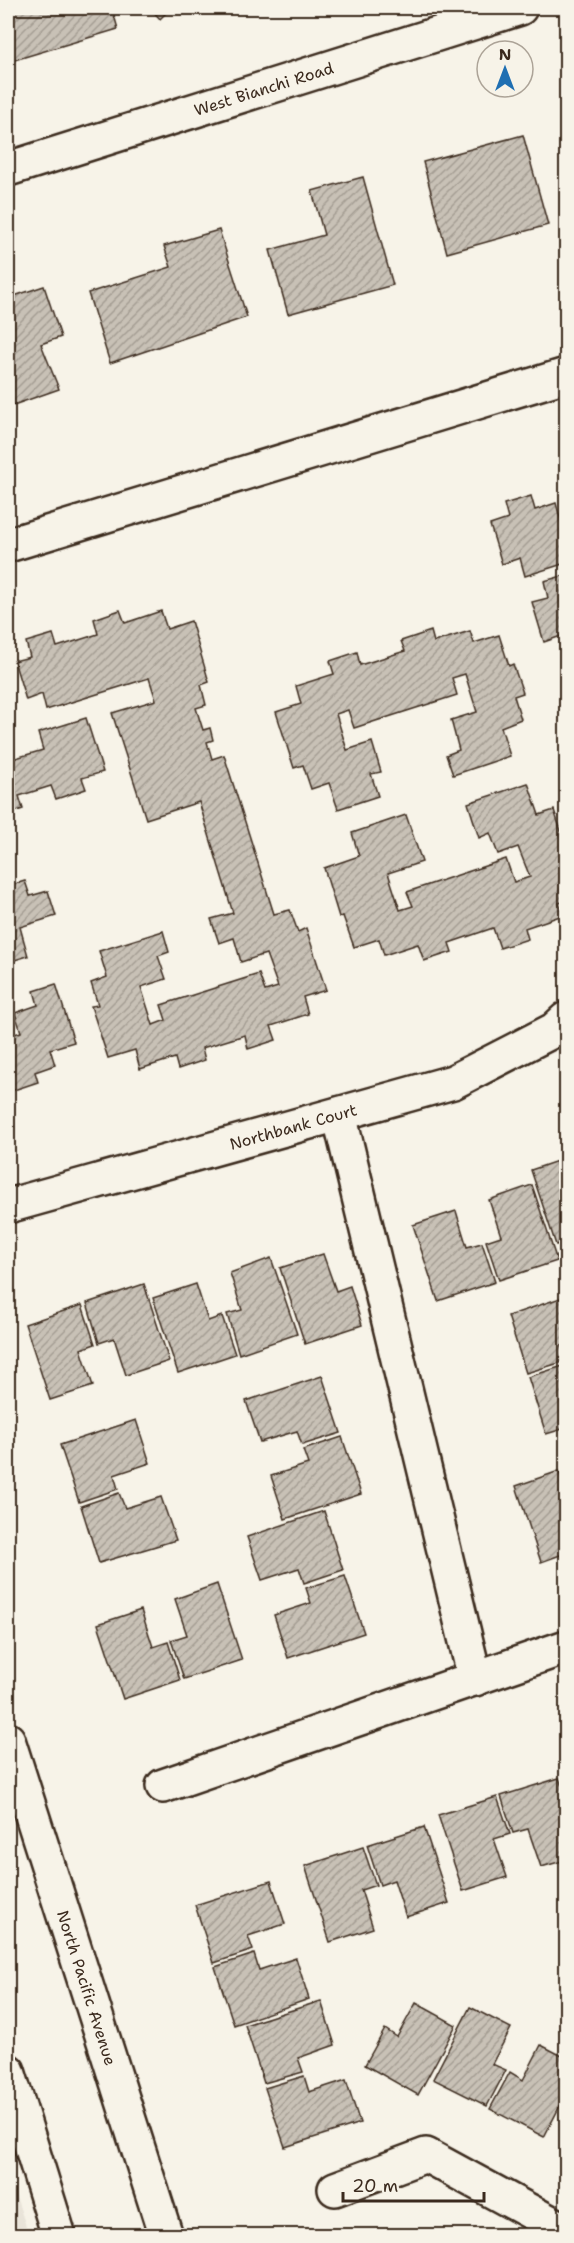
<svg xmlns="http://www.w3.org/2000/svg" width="574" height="2243" font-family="'Shantell Sans',sans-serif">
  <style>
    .built { fill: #e9e4d9 }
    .building { fill: url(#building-hatch); stroke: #3b2a1e; stroke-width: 1.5 }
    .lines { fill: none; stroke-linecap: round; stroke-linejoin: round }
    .minor-casing { stroke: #3b2a1e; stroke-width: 38 }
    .tertiary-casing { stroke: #3b2a1e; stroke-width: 38 }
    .secondary-casing { stroke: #3b2a1e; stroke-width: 38 }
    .minor { stroke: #f7f3e8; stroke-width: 33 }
    .tertiary { stroke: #f7f3e8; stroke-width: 33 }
    .secondary { stroke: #f7f3e8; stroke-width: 33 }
    .labels { text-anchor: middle; stroke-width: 5; stroke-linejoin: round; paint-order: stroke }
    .street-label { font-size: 16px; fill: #3b2a1e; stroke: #f7f3e8 }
  </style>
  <defs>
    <pattern id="building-hatch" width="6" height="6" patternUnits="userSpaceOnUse" patternTransform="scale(1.5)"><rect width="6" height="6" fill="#c8c1b6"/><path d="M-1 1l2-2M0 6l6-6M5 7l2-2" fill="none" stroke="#a49d93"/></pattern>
  </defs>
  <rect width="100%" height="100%" fill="#f7f3e8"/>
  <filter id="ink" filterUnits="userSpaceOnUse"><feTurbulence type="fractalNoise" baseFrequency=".0167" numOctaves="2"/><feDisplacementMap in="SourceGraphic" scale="12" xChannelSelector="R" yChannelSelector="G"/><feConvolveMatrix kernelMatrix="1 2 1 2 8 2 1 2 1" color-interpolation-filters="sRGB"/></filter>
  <g filter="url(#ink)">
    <!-- built -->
    <polygon class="built" points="8,2173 29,2235 8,2235"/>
    <!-- building -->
    <g class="building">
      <polygon points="8,8 112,8 118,29 8,62"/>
      <polygon points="150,8 171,8 160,19"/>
      <polygon points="523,135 548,225 447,253 423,162"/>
      <polygon points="363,177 393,285 288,314 270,250 324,235 312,191"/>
      <polygon points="219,230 247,317 110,363 88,293 171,267 164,246"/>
      <polygon points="44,286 61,337 41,344 59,389 8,407 8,298"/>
      <polygon points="531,496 535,510 556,503 566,539 566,563 525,576 520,558 502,564 490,525 508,519 504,504"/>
      <polygon points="566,575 566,651 565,651 561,636 544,642 532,602 548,598 544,581"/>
      <polygon points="120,610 125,623 161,611 167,629 191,621 209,682 201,685 206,705 196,708 203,730 210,728 213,740 207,742 212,759 224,755 274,914 290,910 298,932 306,928 326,990 303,997 308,1014 271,1026 276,1040 248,1049 245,1035 202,1048 205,1060 178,1069 175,1058 140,1069 135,1050 108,1058 91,1006 98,1005 91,983 107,977 99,951 163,931 169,952 158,956 166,979 141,987 153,1025 166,1020 161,1005 259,974 265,991 278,987 266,954 241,962 234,938 219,943 211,919 233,913 199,802 146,819 112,713 156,700 149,678 46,710 42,694 26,700 14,661 30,657 26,642 53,634 57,647 98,634 94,619"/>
      <polygon points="431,631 434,642 470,631 474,643 499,635 509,666 513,664 523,693 514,696 521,719 501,727 510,756 453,775 446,755 459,750 451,720 477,712 465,674 452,678 457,695 354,728 348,710 336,714 347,750 372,742 381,772 371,774 378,796 338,809 329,783 311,789 303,765 294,768 276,712 301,704 296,686 334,674 330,661 357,652 360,665 405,651 401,641"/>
      <polygon points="86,718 103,772 82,778 86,789 56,799 51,786 19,796 23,809 8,814 8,754 9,760 43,750 38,733"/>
      <polygon points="528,783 539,815 554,810 562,834 566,833 566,901 559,903 563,915 525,928 528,939 500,948 493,928 449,943 452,952 424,961 418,944 384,955 379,939 354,947 343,916 339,917 324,868 359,856 352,833 406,815 422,862 388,873 400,910 413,906 407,892 506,859 514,882 530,877 518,847 498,854 490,833 479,838 468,803"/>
      <polygon points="25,881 30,896 48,891 56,916 20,927 28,956 8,962 8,886"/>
      <polygon points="56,984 74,1042 50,1049 55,1065 35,1072 38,1082 8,1092 8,1036 21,1032 15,1013 38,1005 34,991"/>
      <polygon points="566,1158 566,1242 556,1245 531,1170"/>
      <polygon points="532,1185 557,1261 499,1280 486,1241 501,1236 489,1200"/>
      <polygon points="456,1211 467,1247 482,1243 495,1282 438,1301 413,1225"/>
      <polygon points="323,1254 336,1291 350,1286 362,1325 305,1344 280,1268"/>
      <polygon points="271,1258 297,1334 239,1354 227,1314 242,1310 230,1273"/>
      <polygon points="144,1284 169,1361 126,1375 114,1338 99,1343 87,1303"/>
      <polygon points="196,1284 208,1321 222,1316 235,1354 178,1373 153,1298"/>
      <polygon points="566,1296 566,1345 561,1346 566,1361 526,1373 508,1316"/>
      <polygon points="82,1305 95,1344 81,1349 93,1386 50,1400 25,1324"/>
      <polygon points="566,1365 566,1428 546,1434 528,1377"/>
      <polygon points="322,1376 341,1433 302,1445 297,1431 260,1442 246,1401"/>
      <polygon points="136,1420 150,1463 114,1475 118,1489 79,1502 60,1445"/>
      <polygon points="342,1437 361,1494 285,1519 271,1476 308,1464 303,1450"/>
      <polygon points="559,1471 566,1493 566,1553 541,1562 516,1486"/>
      <polygon points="119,1493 125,1508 161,1497 176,1540 99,1563 81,1506"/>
      <polygon points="324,1511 343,1570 304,1583 299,1568 262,1580 247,1537"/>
      <polygon points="345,1576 364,1633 288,1658 274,1615 311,1603 306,1588"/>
      <polygon points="217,1584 242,1660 184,1679 171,1640 187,1635 175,1599"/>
      <polygon points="141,1610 153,1647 168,1642 180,1680 123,1699 98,1624"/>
      <polygon points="559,1778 566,1798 566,1860 541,1867 528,1829 513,1833 501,1796"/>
      <polygon points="497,1797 510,1834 494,1839 507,1877 463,1891 438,1815"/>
      <polygon points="424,1827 449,1903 406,1917 394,1880 380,1885 367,1845"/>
      <polygon points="363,1847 376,1885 361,1890 373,1928 330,1942 305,1866"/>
      <polygon points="271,1881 285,1924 248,1936 253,1950 214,1963 195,1905"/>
      <polygon points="254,1954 259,1970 296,1958 309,1999 234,2025 215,1967"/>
      <polygon points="321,2001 335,2045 298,2058 303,2072 264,2083 245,2025"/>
      <polygon points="416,2003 456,2025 418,2095 365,2065 385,2029 397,2037"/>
      <polygon points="470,2007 511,2028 492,2064 506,2070 487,2106 433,2079"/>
      <polygon points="541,2045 566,2058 566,2094 544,2137 490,2109 510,2072 523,2080"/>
      <polygon points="304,2076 309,2092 346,2080 360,2123 285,2147 265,2088"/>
    </g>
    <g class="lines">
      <!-- minor casing -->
      <g class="minor-casing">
        <g id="minor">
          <polyline points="8,545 566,375"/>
          <polyline points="339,1114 475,1679"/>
          <path id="s1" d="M 8,1206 L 453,1082 L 554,1030 L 566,1019"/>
          <polyline points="163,1786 566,1647"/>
          <polyline points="335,2189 426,2155 566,2231"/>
        </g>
      </g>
      <!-- tertiary casing -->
      <g class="tertiary-casing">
        <g id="tertiary">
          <path id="s2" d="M 8,169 L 520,8"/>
        </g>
      </g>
      <!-- secondary casing -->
      <g class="secondary-casing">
        <g id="secondary">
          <path id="s3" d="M 8,1740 L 166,2236"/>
          <polyline points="8,2071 59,2236"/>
        </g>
      </g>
      <!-- minor -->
      <use href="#minor" class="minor"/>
      <!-- tertiary -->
      <use href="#tertiary" class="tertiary"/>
      <!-- secondary -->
      <use href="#secondary" class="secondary"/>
    </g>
  </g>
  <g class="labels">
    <!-- street labels -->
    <g class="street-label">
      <text dy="6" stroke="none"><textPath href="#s2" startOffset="268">West Bianchi Road</textPath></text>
      <text dy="6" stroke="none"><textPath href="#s1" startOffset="296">Northbank Court</textPath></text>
      <text dy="6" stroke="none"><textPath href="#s3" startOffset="260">North Pacific Avenue</textPath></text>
    </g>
  </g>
  <!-- margin -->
  <rect width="574" height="2243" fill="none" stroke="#f7f3e8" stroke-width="30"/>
  <rect x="15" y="15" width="544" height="2213" fill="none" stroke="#3b2a1e" stroke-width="2" filter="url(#ink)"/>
  <!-- north arrow -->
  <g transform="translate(505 69)"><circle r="28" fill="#f7f3e8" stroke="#aca397" stroke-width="1.5"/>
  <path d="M0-4.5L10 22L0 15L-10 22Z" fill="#1f6fb2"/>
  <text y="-9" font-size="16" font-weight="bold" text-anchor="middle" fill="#3b2a1e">N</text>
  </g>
  <!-- scale -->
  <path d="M343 2192v9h141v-9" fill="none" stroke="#3b2a1e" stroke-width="3"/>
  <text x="352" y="2192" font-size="18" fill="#3b2a1e" stroke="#f7f3e8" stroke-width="4.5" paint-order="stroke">20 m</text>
</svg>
